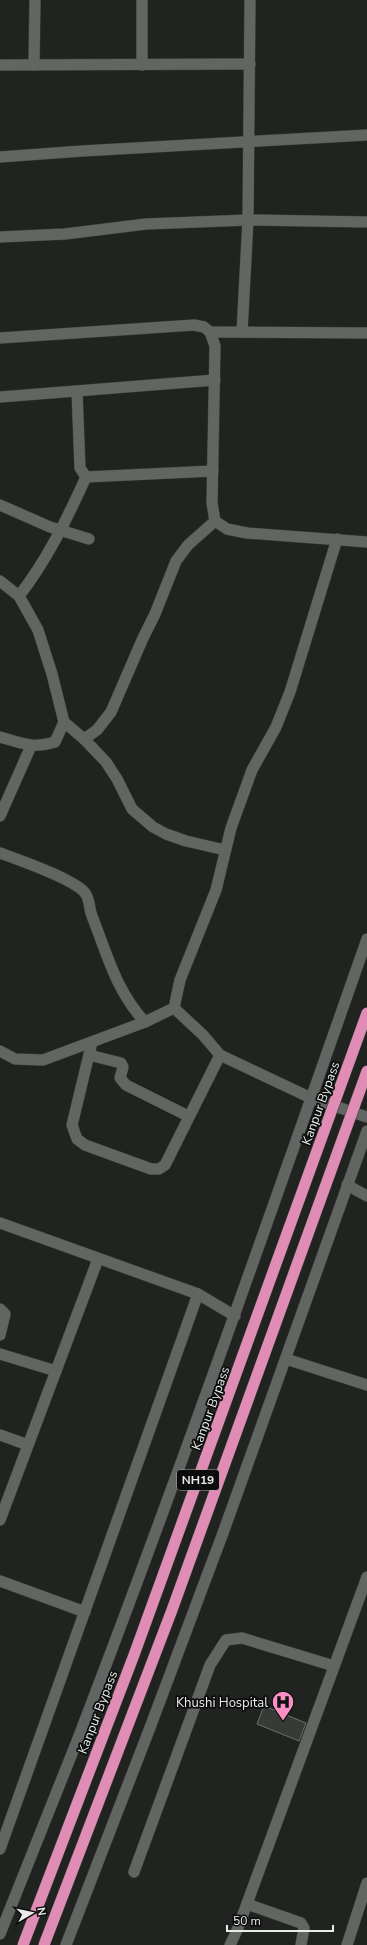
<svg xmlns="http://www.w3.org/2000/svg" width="367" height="1945" font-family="'Nunito Sans',sans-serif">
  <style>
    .building { fill: #373b37; stroke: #6d716d }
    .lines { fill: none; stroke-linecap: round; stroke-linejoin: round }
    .minor-casing { stroke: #3b3e3b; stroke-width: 12 }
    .tertiary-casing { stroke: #3b3e3b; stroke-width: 12 }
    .secondary-casing { stroke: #3b3e3b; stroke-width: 12 }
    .minor { stroke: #626662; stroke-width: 11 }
    .tertiary { stroke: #626662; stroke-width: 11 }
    .secondary { stroke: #626662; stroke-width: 11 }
    .trunk-bridge-casing { stroke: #3b3e3b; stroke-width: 12; stroke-linecap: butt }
    .trunk-bridge { stroke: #df8db4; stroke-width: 11 }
    .labels { text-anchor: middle; stroke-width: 3.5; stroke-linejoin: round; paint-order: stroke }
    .shield { fill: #0b0c0b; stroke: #a7a9a7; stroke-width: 1 }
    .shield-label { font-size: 12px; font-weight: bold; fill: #eaecea }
    .street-label { font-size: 13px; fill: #eaecea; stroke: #0b0c0b }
    .poi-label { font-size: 13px; fill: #eaecea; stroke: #0b0c0b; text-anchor: end }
  </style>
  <rect width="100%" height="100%" fill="#202320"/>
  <!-- building -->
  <polygon class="building" points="264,1706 306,1723 299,1741 257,1724"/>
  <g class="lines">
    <!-- minor casing -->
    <g class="minor-casing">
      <g id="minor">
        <polyline points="142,0 142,65"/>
        <polyline points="0,65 250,64"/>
        <polyline points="34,65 35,0"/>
        <polyline points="210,332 367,333"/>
        <polyline points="242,332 248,220 250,0"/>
        <polyline points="0,338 194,325 204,327 210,332 215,346 212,503 215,521 227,529 247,533 367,542"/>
        <polyline points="77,391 80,468 86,477 213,471"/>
        <polyline points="0,397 215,380"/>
        <polyline points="0,505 50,527 89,539"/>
        <polyline points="0,581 19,596 38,630 52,674 64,722 84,739 106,762 117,779 132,809 153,827 166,834 186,841 225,850"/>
        <path d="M 19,596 C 47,560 67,519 86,477"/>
        <path d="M 0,737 C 21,743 33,749 55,742 L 64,722"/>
        <polyline points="84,739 97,730 111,712 143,638 155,614 176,561 188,545 215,521"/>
        <polyline points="0,816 31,746"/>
        <path d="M 0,853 C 19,860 74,879 85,893 C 90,899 89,909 92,916 C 107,954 116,991 145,1022"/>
        <polyline points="92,1042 72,1125 77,1139 85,1145 151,1169 159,1169 165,1165 220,1055"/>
        <polyline points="0,1051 15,1059 43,1060 145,1022 174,1008"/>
        <polyline points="89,1055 121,1063 123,1067 120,1078 126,1085 188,1116"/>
        <polyline points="311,1098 220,1055 203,1035 174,1008 180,980 216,890 231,828 252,770 276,727 290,692 337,539"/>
        <polyline points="347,1185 367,1196"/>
        <polyline points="0,1223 198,1294 235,1316"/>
        <polyline points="0,1309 5,1314 0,1335"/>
        <polyline points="0,1354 56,1371"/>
        <polyline points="286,1359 367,1385"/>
        <polyline points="0,1435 28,1445"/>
        <polyline points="0,1520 98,1259"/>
        <polyline points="0,1581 85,1612"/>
        <polyline points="0,1849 198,1294"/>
        <polyline points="134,1872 210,1665 226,1640 242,1638 334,1666"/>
        <polyline points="247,1904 301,1923 304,1928 301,1945"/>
        <polyline points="230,1945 238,1928 367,1577"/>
        <polyline points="347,1945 367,1883"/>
      </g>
    </g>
    <!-- tertiary casing -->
    <g class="tertiary-casing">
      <g id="tertiary">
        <polyline points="0,157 82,151 367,135"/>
        <polyline points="0,237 65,234 146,224 248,220 367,222"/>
        <polyline points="311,1098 367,1117"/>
      </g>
    </g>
    <!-- secondary casing -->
    <g class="secondary-casing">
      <g id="secondary">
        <path d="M 0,1934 C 26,1869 52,1805 77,1741 C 179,1476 273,1207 367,939"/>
        <polyline points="66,1945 151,1725 223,1533 367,1131"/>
      </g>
    </g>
    <!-- minor -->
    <use href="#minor" class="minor"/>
    <!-- tertiary -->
    <use href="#tertiary" class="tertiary"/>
    <!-- secondary -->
    <use href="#secondary" class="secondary"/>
    <!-- trunk-bridge casing -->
    <g class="trunk-bridge-casing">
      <g id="trunk-bridge">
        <polyline points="23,1945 134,1655 367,1013"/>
        <polyline points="44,1945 172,1610 367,1071"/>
      </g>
    </g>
    <!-- trunk-bridge -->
    <use href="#trunk-bridge" class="trunk-bridge"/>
  </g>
  <!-- icons -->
  <defs>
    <g id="hospital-pin" transform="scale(1.15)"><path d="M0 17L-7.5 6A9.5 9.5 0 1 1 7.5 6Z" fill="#fb8fc4" stroke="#0b0c0b"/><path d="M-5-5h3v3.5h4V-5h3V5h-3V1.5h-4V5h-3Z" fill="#111"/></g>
  </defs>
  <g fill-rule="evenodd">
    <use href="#hospital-pin" x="283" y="1702"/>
  </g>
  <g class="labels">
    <!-- shield labels -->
    <rect class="shield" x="177" y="1470" width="42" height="20" rx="3"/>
    <g class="shield-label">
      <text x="198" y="1484">NH19</text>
    </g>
    <!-- street labels -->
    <g class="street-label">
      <text transform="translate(320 1103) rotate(-70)" y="5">Kanpur Bypass</text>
      <text transform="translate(210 1408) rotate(-70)" y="5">Kanpur Bypass</text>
      <text transform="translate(97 1712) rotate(-69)" y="5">Kanpur Bypass</text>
    </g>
    <!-- poi labels -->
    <g class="poi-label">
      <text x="268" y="1707">Khushi Hospital</text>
    </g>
  </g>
  <!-- north arrow -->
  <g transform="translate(32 1913) rotate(81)" stroke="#0b0c0b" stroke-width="3" paint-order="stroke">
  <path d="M0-3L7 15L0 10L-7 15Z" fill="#eaecea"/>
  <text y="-6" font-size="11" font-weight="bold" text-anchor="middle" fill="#eaecea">N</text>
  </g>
  <!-- scale -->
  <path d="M227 1925v6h106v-6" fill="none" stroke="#eaecea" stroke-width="2"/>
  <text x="233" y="1925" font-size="12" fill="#eaecea" stroke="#0b0c0b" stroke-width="3" paint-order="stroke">50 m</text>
</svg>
